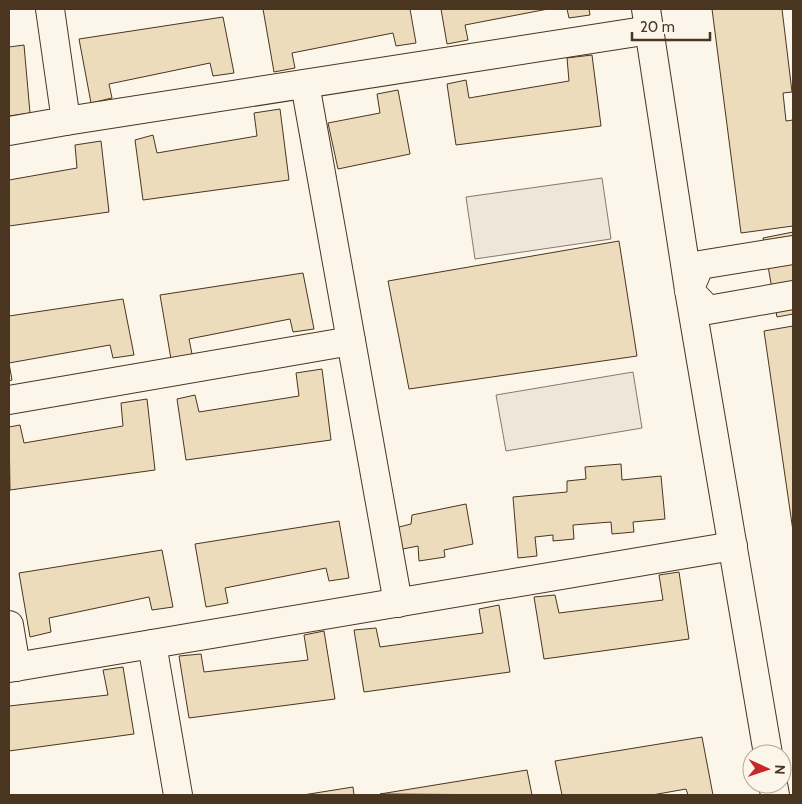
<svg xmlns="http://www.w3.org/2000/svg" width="802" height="804" font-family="Cabin,sans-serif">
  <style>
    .green { fill: #ede6d9; stroke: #887966 }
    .building { fill: #ecdcbc; stroke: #4a3520 }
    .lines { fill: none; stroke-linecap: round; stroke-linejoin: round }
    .minor-casing { stroke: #4a3520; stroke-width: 30 }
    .minor { stroke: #fbf6e9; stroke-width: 28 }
  </style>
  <rect width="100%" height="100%" fill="#fbf6e9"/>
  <!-- green -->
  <g class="green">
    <polygon points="602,178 611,239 475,259 466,197"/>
    <polygon points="633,372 642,428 506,451 496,395"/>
  </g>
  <!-- building -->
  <g class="building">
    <polygon points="263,9 410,9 416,43 396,46 393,33 292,53 295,68 274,72"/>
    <polygon points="441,9 548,9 465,25 468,40 447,44"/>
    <polygon points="567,9 589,9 590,15 569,18"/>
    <polygon points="712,9 782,9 792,92 783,93 786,121 793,120 793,226 741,233"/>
    <polygon points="223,17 234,73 213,76 210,63 109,84 112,98 91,103 79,39"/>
    <polygon points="24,45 30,113 9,116 9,47"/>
    <polygon points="592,55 601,126 456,145 447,84 466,80 469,98 569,81 567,58"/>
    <polygon points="398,90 410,154 338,169 328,123 380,113 377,94"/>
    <polygon points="280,109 289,180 143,200 135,140 153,135 157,153 257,136 254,113"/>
    <polygon points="101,141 109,212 9,226 9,180 77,168 75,145"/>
    <polygon points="793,232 793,314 777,317 763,238"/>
    <polygon points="619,241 637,356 409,389 388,281"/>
    <polygon points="303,273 314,329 293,332 290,319 189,339 192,354 171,359 160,295"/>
    <polygon points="123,299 134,355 113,358 110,345 9,363 12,380 9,381 9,316"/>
    <polygon points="793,326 793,531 764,331"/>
    <polygon points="322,369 331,440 186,460 177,399 195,395 199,412 299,396 296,373"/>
    <polygon points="147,399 155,470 10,490 9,427 20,425 24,443 123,426 121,403"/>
    <polygon points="621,464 622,480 661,476 665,519 633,522 634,532 612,534 611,522 573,525 574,539 553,541 553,535 535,537 537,556 518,558 513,497 567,492 567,481 586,479 585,467"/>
    <polygon points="466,504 473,544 444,550 445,557 419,561 418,546 398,550 395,528 411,524 412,515"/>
    <polygon points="339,521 349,578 329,581 326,568 225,588 228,603 206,607 195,544"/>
    <polygon points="162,550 173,607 152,610 149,597 49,618 51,632 30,637 19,573"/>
    <polygon points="679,572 689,639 544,659 534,597 555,595 559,613 663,600 659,575"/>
    <polygon points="499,605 510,672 364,692 354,630 376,628 380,647 483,633 479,609"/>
    <polygon points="324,631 335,699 189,718 179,656 201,654 204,672 308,660 304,635"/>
    <polygon points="123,667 134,734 9,751 9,706 108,695 103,670"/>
    <polygon points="702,737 713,795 688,795 686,789 652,795 562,795 555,761"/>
    <polygon points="527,770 532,795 380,794"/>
    <polygon points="353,787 354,795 303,795"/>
  </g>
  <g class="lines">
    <!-- minor casing -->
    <g class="minor-casing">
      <g id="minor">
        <polyline points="646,9 689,290 768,754"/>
        <polyline points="305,84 398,603"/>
        <polyline points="66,121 650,30"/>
        <polyline points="9,131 66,121 50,9"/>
        <polyline points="793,250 700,265 689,290 708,310 793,295"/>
        <polyline points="9,400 351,341"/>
        <polyline points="9,625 16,667"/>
        <polyline points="152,644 733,546"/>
        <polyline points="9,668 152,644 178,795"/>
        <polyline points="773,784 775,795"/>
      </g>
    </g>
    <!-- minor -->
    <use href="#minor" class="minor"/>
  </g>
  <!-- border -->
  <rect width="802" height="804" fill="none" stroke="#4a3520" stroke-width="20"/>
  <!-- north arrow -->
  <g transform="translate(767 769) rotate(93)"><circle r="24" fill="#fbf6e9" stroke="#b4a999"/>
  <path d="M0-4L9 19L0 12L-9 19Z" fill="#c62828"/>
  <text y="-8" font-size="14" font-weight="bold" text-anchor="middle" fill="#4a3520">N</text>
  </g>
  <!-- scale -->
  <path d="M632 32v8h78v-8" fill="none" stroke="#4a3520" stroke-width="2.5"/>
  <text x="640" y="32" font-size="15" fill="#4a3520" stroke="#fbf6e9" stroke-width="4" paint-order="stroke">20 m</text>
</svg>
